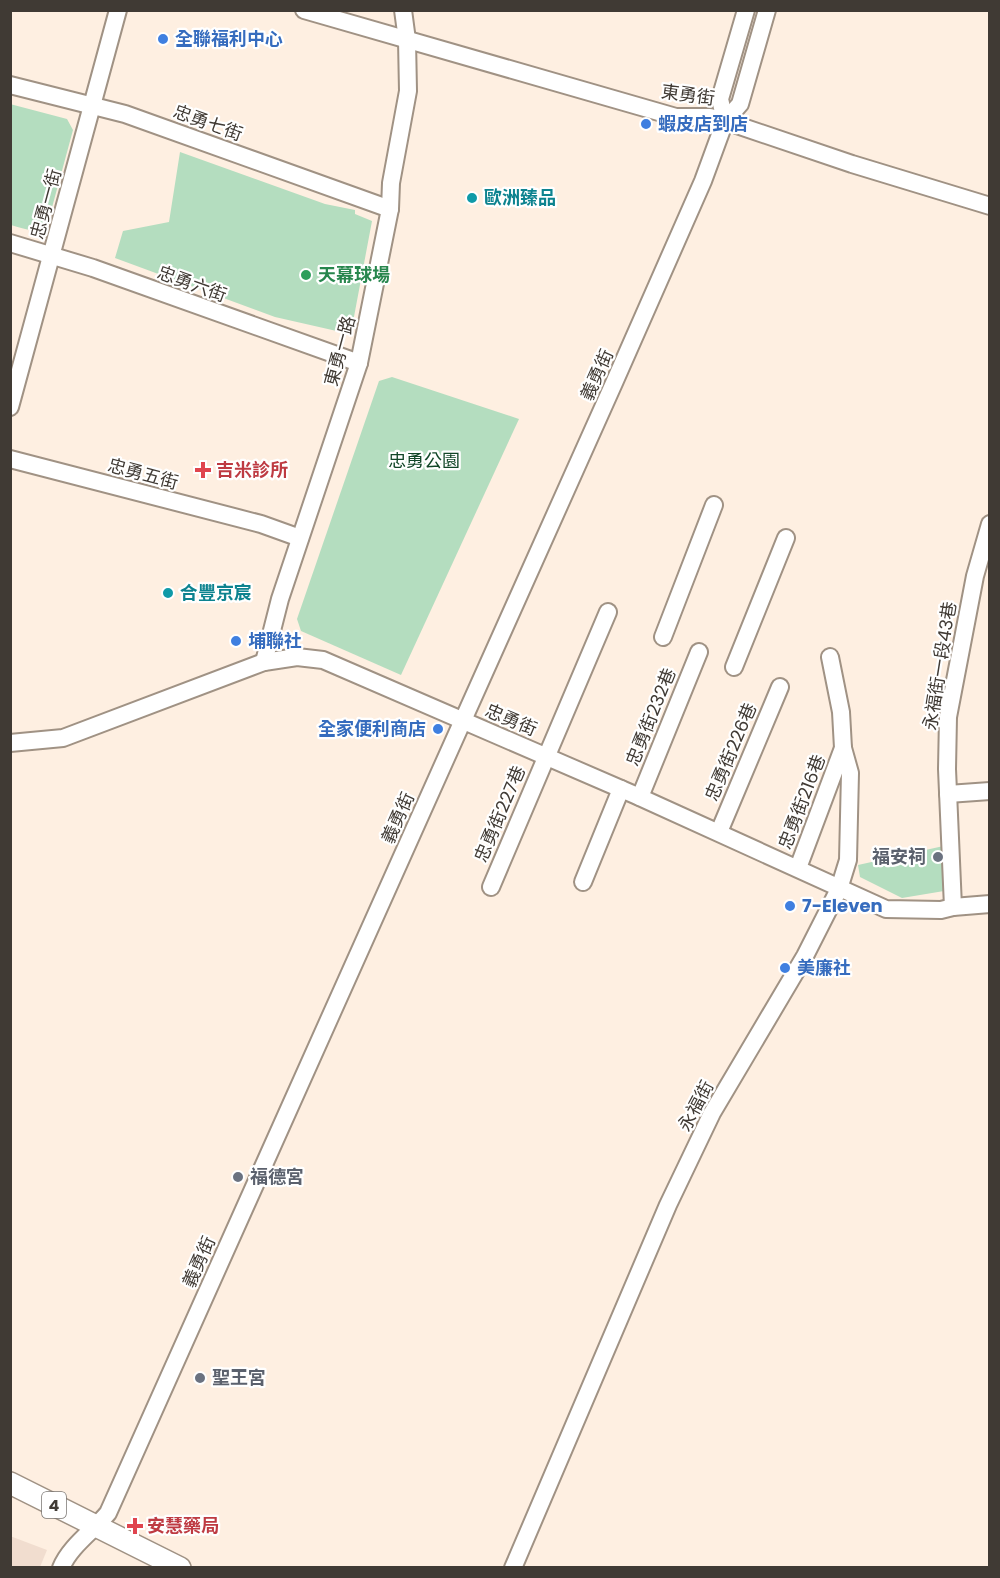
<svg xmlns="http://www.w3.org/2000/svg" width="1000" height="1578" font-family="Poppins,'Noto Sans TC',sans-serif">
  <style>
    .commercial { fill: #f1ddcf }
    .green { fill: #b4ddbf }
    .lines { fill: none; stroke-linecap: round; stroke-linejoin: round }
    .minor-casing { stroke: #a09284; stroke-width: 20 }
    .major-casing { stroke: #a09284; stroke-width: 24 }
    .minor { stroke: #fff; stroke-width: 16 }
    .major { stroke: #fff; stroke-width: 21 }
    .shop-dot { fill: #3f7fe0; stroke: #fff; stroke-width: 2 }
    .culture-dot { fill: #0f9aa8; stroke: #fff; stroke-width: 2 }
    .leisure-dot { fill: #2e9e5b; stroke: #fff; stroke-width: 2 }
    .health-dot { fill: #e0444e; stroke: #fff; stroke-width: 2 }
    .worship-dot { fill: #6b7280; stroke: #fff; stroke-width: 2 }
    .labels { text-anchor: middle; stroke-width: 4.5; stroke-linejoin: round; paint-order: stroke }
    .shield { fill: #fff; stroke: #797571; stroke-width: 1.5 }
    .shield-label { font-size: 16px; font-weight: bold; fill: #403a34 }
    .shop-label { font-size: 18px; font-weight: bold; fill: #366cbe; stroke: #fff; text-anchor: start }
    .street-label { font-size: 18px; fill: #403a34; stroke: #fff }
    .culture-label { font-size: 18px; font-weight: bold; fill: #0d838f; stroke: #fff; text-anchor: start }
    .leisure-label { font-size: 18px; font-weight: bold; fill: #27864d; stroke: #fff; text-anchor: start }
    .park-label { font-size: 18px; fill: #124728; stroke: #fff }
    .health-label { font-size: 18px; font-weight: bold; fill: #be3a42; stroke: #fff; text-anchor: start }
    .worship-label { font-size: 18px; font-weight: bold; fill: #5b616d; stroke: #fff; text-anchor: start }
  </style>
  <rect width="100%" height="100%" fill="#feefe1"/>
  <!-- commercial -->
  <polygon class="commercial" points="10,1536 47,1550 40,1567 11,1567"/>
  <!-- green -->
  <g class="green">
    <path d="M 10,104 L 67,119 L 73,130 L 47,226 C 34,233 24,229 11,225 Z"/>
    <polygon points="180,152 325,204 355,210 355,214 372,221 353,322 341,332 275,317 115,258 123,231 169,222"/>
    <polygon points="392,377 519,419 401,675 301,631 297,619 379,381"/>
    <polygon points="948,845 950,890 902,898 860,877 858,865"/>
  </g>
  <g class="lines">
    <!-- minor casing -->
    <g class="minor-casing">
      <g id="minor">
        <polyline points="304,10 676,117 710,117 725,121 852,164 990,206"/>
        <polyline points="10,85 125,114 390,209"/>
        <polyline points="725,121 720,99 746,10"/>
        <polyline points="10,243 93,268 359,363"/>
        <polyline points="10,407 118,10"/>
        <polyline points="10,459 261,524 300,538"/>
        <polyline points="663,637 714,505"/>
        <polyline points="264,662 280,599 359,363 390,209 391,183 408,91 407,40 403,10"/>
        <polyline points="734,667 786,538"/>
        <polyline points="10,743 63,738 264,662 297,657 323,660 635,795 886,909 941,910 953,907 990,904"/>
        <polyline points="948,794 990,791"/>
        <polyline points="640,797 699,652"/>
        <polyline points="719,832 780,687"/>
        <polyline points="798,868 843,748"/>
        <polyline points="583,882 621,789"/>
        <polyline points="491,887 608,612"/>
        <polyline points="953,907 947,769 948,717 975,576 990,524"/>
        <path d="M 61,1568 C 70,1546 93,1531 108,1513 L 614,383 L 703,181 L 725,121 L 740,104 L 767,10"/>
        <polyline points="513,1568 668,1205 712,1113 805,956 839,889 848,860 850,773 843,748 841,712 830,657"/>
      </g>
    </g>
    <!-- major casing -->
    <g class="major-casing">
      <polyline id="major" points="10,1483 180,1568"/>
    </g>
    <!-- minor -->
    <use href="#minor" class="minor"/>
    <!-- major -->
    <use href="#major" class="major"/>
  </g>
  <!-- markers -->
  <g class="shop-dot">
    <circle cx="163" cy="39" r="6"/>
    <circle cx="646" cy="124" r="6"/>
    <circle cx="236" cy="641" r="6"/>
    <circle cx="438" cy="729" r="6"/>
    <circle cx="790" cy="906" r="6"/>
    <circle cx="785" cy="968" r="6"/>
  </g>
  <g class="culture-dot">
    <circle cx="472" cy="198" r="6"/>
    <circle cx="168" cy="593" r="6"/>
  </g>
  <circle class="leisure-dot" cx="306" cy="275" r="6"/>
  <g class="health-dot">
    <path d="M200 461h6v6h6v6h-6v6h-6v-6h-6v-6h6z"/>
    <path d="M132 1517h6v6h6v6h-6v6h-6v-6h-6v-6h6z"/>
  </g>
  <g class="worship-dot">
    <circle cx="938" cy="857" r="6"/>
    <circle cx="238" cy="1177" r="6"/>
    <circle cx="200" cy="1378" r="6"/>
  </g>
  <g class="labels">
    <!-- shield labels -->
    <rect class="shield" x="42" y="1492" width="24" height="26" rx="4.5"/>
    <g class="shield-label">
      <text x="54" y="1511">4</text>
    </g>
    <!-- shop labels -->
    <g class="shop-label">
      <text x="175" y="45">全聯福利中心</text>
      <text x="658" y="130">蝦皮店到店</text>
      <text x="248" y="647">埔聯社</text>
      <text x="426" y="735" text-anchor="end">全家便利商店</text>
      <text x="802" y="912">7-Eleven</text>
      <text x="797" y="974">美廉社</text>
    </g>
    <!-- street labels -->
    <g class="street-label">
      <text transform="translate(688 95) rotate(8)" y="6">東勇街</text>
      <text transform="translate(208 123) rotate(20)" y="6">忠勇七街</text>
      <text transform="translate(46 204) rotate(-75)" y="6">忠勇一街</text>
      <text transform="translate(192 284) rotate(20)" y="6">忠勇六街</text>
      <text transform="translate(340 351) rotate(-75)" y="6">東勇一路</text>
      <text transform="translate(597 375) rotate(-66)" y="6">義勇街</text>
      <text transform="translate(143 474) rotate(15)" y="6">忠勇五街</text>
      <text transform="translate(940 666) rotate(-81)" y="6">永福街一段43巷</text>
      <text transform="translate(651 717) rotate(-68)" y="6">忠勇街232巷</text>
      <text transform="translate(511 720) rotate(23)" y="6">忠勇街</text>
      <text transform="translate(731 752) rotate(-67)" y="6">忠勇街226巷</text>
      <text transform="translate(802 802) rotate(-69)" y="6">忠勇街216巷</text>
      <text transform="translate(500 814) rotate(-67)" y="6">忠勇街227巷</text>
      <text transform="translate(398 818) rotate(-66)" y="6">義勇街</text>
      <text transform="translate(696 1106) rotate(-62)" y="6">永福街</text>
      <text transform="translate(199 1262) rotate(-66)" y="6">義勇街</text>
    </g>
    <!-- culture labels -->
    <g class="culture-label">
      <text x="484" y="204">歐洲臻品</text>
      <text x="180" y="599">合豐京宸</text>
    </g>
    <!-- leisure labels -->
    <g class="leisure-label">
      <text x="318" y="281">天幕球場</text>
    </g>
    <!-- park labels -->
    <g class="park-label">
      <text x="424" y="467">忠勇公園</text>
    </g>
    <!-- health labels -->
    <g class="health-label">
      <text x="216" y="476">吉米診所</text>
      <text x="147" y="1532">安慧藥局</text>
    </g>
    <!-- worship labels -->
    <g class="worship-label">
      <text x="926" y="863" text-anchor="end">福安祠</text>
      <text x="250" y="1183">福德宮</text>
      <text x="212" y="1384">聖王宮</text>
    </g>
  </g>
  <!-- border -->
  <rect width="1000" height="1578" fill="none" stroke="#403a34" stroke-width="24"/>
</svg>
